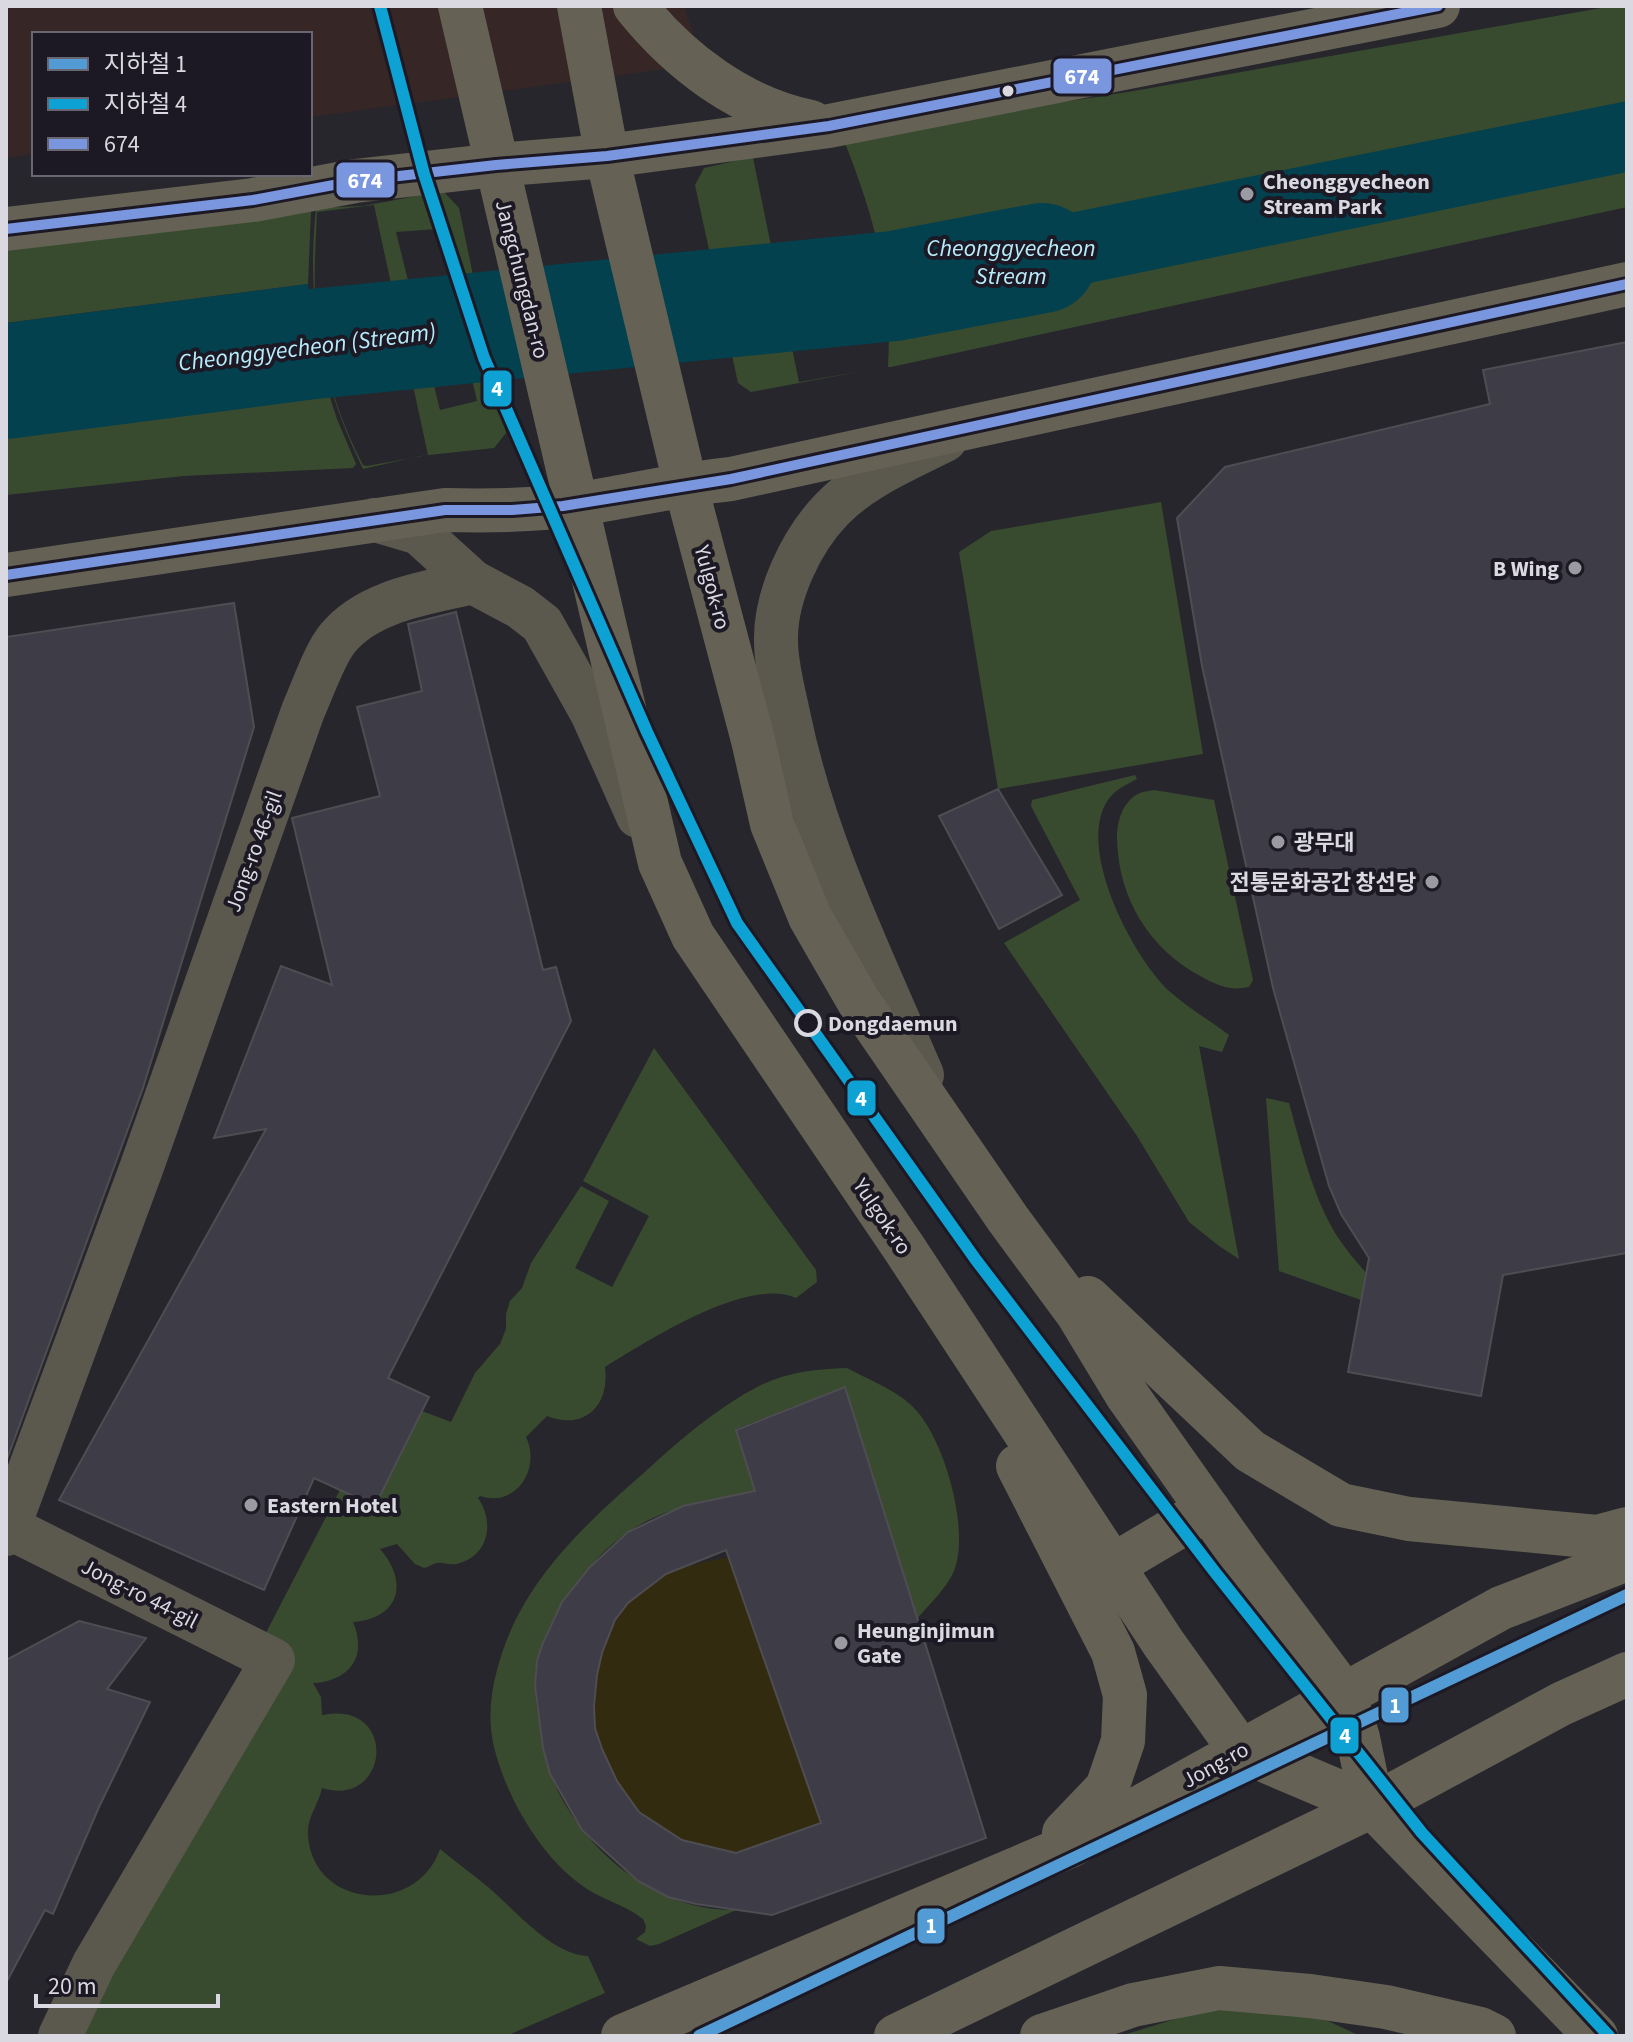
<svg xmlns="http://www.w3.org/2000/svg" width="1633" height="2042" font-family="'Source Sans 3','Noto Sans KR',sans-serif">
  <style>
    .commercial { fill: #372626 }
    .green { fill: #384b2f; fill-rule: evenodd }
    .sand { fill: #322b0f }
    .water { fill: #04414f }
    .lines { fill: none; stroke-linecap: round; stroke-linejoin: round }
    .river { stroke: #04414f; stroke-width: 110 }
    .building { fill: #3e3d47; stroke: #4d4d52; stroke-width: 2; fill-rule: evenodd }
    .minor { stroke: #5b584e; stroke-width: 44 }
    .tertiary { stroke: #5b584e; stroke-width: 44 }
    .primary { stroke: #656255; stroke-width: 44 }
    .bus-1-casing { stroke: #1c1925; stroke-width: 16 }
    .bus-1 { stroke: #7a96df; stroke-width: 10 }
    .metro-1-casing { stroke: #1c1925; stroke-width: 18 }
    .metro-2-casing { stroke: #1c1925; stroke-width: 18 }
    .metro-1 { stroke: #539bd4; stroke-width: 12 }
    .metro-2 { stroke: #0da2d3; stroke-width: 12 }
    .bus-dot { fill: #dad9e1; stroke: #1c1925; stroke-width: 3 }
    .poi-dot { fill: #9b9aa2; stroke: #1c1925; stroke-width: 3 }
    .stop-dot { fill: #1c1925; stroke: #dad9e1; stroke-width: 4 }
    .labels { text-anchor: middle; stroke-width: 8; stroke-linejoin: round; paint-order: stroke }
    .poi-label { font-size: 22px; font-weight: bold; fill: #dad9e1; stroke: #1c1925; text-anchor: start }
    .street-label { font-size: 22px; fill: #dad9e1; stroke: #1c1925 }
    .stop-label { font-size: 22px; font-weight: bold; fill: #dad9e1; stroke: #1c1925; text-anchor: start }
    .water-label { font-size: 24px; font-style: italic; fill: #b8ecfb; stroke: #1c1925 }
    .line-badge { stroke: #1c1925; stroke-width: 3 }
    .badge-label { font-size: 22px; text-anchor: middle; font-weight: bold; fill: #fff }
  </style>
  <rect width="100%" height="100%" fill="#27262c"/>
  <!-- commercial -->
  <polygon class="commercial" points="6,6 684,6 703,64 310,117 310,34 34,34 34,154 6,158"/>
  <!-- green -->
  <g class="green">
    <path d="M 1612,6 L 1627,6 L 1627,207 L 891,367 L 888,367 C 893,282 874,216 843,138 L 753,158 L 799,382 L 863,371 L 751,392 L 738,383 L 695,185 L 704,168 L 845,136 L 1128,92 Z"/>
    <path d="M 443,191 L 459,208 L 506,433 L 494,448 L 420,456 L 363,469 C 321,383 306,304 316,208 L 363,206 ZM 374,205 L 428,455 L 367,466 L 363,465 C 335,412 319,353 315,293 C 314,266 316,238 317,212 ZM 437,229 L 477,401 L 440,410 L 396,232 Z"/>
    <polygon points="311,211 308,284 6,323 6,242"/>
    <polygon points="318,361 337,419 356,464 353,468 184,476 6,495 6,403"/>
    <polygon points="1161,502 1203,754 998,789 959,552 991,531"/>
    <path d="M 1135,775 L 1137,779 C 1128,784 1118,788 1111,796 C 1072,842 1132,956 1169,991 C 1187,1007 1209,1020 1229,1035 L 1222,1052 L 1199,1046 L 1239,1259 L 1219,1246 L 1189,1222 L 1137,1136 L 1004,943 L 1080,900 L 1031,806 L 1032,800 Z"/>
    <path d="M 1154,790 L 1214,800 L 1253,980 L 1249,987 C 1231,991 1218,986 1202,977 C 1149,949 1118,898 1117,838 C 1117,822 1122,804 1136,795 C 1140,792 1149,791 1154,790 Z"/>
    <path d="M 654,1048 L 816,1270 L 817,1282 L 796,1298 C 747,1276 646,1342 605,1367 C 610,1405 585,1431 547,1416 L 526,1437 C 541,1468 517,1508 480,1496 L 478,1498 C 495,1522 489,1557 456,1564 C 449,1565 442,1562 437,1563 C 432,1564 429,1567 424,1568 L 415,1564 L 397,1544 L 380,1549 C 409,1582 400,1618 353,1622 C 368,1657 349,1681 313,1683 L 321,1697 L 322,1715 C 399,1699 390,1809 322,1788 C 318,1806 307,1817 308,1834 C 311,1908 416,1918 440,1849 C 455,1862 473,1874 488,1887 C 514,1909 552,1955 588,1956 L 605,1993 L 506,2036 L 75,2036 L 256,1652 L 340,1490 L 375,1506 L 389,1477 L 390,1466 L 422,1411 L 451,1422 L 475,1373 L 500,1344 L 506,1329 L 506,1314 L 510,1301 L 522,1288 L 531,1263 L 581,1186 L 609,1201 L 575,1268 L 612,1287 L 649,1216 L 583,1181 Z"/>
    <path d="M 1266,1098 L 1289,1103 C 1302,1149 1312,1195 1337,1236 C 1356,1265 1383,1290 1406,1316 L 1279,1271 Z"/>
    <path d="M 847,1368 C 867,1379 894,1389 911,1405 C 943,1434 968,1523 956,1565 C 950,1586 930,1603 917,1619 L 844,1387 L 736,1429 L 755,1491 C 712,1500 666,1506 628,1532 C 588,1560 550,1612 538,1659 C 532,1680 536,1705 540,1726 C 542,1742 544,1758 550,1773 C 578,1847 655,1912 736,1910 L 659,1944 L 650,1946 L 636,1939 L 645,1932 L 646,1926 L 643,1919 C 624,1904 599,1899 580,1884 C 539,1854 506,1796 494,1747 C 488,1722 490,1695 497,1670 C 519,1584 583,1526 647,1470 C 681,1439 718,1407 759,1386 C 786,1372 817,1369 847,1368 Z"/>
    <polygon points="1257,2007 1328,2021 1360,2036 1120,2036 1198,2012"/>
  </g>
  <!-- sand -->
  <path class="sand" d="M 754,1553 L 841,1816 L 789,1834 L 811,1902 L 736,1910 L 727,1851 C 695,1843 662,1837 639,1812 C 619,1791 599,1754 595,1726 C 588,1677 606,1618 645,1588 C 677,1563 716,1560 754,1553 Z"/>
  <!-- water -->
  <g class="water">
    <polygon points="1627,101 1627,172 964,309 894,316 885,246 920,243"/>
    <polygon points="308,284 318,361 6,403 6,323"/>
  </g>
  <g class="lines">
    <!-- river -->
    <polyline class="river" points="6,384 313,344 894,286 1042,258"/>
  </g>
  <!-- building -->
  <g class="building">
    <polygon points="1627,342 1627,1253 1503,1275 1481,1396 1348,1372 1369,1258 1341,1214 1329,1186 1273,988 1202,666 1177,518 1225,467 1490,404 1483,370"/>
    <polygon points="234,603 254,727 143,1088 6,1462 6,637"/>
    <polygon points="456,612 543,970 556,967 571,1021 388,1378 429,1397 375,1506 314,1478 264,1590 59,1500 266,1129 214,1138 281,966 332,985 292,818 380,796 357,707 422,691 408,624"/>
    <polygon points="998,789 1062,895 999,929 939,816"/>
    <path d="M 845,1387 L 986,1838 L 772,1915 L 696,1904 L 668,1897 L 638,1881 L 582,1830 L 550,1774 L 543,1748 L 535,1686 L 537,1661 L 542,1645 L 562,1602 L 590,1567 L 628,1532 L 683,1506 L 755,1491 L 736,1430 ZM 726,1550 L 821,1823 L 736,1853 L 682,1840 L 639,1812 L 617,1781 L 602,1749 L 595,1728 L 594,1706 L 597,1675 L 602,1653 L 615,1620 L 628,1603 L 666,1574 Z"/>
    <polygon points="79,1621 146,1638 107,1689 150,1702 99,1807 53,1914 45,1910 6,1983 6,1660"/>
  </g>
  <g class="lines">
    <!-- minor -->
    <g class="minor">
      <polyline points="375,520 419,533 473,582"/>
      <polyline points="6,1526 273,1660 94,1964 60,2036"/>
      <path d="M 6,1534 L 141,1169 L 303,711 C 312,691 325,653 338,638 C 369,600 428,593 473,582 L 520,607 L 542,624 L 592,713 L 638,816"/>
    </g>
    <!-- tertiary -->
    <path class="tertiary" d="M 922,1075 C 872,958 815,843 789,718 C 784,693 776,666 776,641 C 775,596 801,541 832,509 C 863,477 906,460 945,440"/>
    <!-- primary -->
    <g class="primary">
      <polyline points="460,6 660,863 693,936 904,1248 1164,1644 1240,1750 1372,1806 1596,2036"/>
      <polyline points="579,6 607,156 685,483 753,740 772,824 810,917 859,1002 1008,1219 1078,1314 1127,1395 1243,1559 1344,1694 1358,1738 1372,1806"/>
      <path d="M 635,6 C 680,62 741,108 811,122"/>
      <polyline points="6,229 253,200 355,181 496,165 607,156 829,126 1438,6"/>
      <path d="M 6,575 L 445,510 C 489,511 536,511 580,504 C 631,496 680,484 731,479 L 1627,284"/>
      <polyline points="1088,1298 1250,1451 1341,1505 1409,1519 1597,1537 1627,1529"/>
      <polyline points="1018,1466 1113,1652 1125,1695 1123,1741 1107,1788 1064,1833"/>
      <polyline points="1112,1566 1208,1509"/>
      <polyline points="623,2036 1070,1846 1501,1608 1627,1559"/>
      <polyline points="896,2036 1372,1806 1561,1704 1627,1674"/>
      <polyline points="1042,2036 1133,2005 1219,1988 1310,1996 1386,2007 1480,2029 1494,2036"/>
    </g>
    <!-- bus-1 casing -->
    <g class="bus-1-casing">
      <g id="bus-1">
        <polyline points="6,229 253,200 355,181 496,165 607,156 829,126 1438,6"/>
        <polyline points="6,575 445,510 512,510 563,506 731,479 1627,284"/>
      </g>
    </g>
    <!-- bus-1 -->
    <use href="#bus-1" class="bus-1"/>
    <!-- metro-1 casing -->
    <g class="metro-1-casing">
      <polyline id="metro-1" points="699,2036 1627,1595"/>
    </g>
    <!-- metro-2 casing -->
    <g class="metro-2-casing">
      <polyline id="metro-2" points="380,6 424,174 484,358 647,732 737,923 976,1260 1214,1571 1422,1833 1609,2036"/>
    </g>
    <!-- metro-1 -->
    <use href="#metro-1" class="metro-1"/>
    <!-- metro-2 -->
    <use href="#metro-2" class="metro-2"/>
  </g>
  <!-- markers -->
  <circle class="bus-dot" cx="1008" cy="91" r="7"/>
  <g class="poi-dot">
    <circle cx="1247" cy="194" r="8"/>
    <circle cx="1575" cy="568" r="8"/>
    <circle cx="1278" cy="842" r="8"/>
    <circle cx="1432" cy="882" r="8"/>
    <circle cx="251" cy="1505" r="8"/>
    <circle cx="841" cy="1643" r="8"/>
  </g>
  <circle class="stop-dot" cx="808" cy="1023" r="12"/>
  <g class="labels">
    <!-- poi labels -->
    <g class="poi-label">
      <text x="1263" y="189">Cheonggyecheon<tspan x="1263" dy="25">Stream Park</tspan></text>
      <text x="1559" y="576" text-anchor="end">B Wing</text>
      <text x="1294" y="850">광무대</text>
      <text x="1416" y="890" text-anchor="end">전통문화공간 창선당</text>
      <text x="267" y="1513">Eastern Hotel</text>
      <text x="857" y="1638">Heunginjimun<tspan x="857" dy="25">Gate</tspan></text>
    </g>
    <!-- street labels -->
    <g class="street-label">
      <text transform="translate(523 279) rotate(76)" y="8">Jangchungdan-ro</text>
      <text transform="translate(713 587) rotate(75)" y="8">Yulgok-ro</text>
      <text transform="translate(253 851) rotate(-70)" y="8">Jong-ro 46-gil</text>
      <text transform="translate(883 1216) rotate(56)" y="8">Yulgok-ro</text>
      <text transform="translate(140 1593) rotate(27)" y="8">Jong-ro 44-gil</text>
      <text transform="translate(1215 1764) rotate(-29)" y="8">Jong-ro</text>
    </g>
    <!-- stop labels -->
    <g class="stop-label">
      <text x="828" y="1031">Dongdaemun</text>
    </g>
    <!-- water labels -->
    <g class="water-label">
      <text x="1011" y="256">Cheonggyecheon<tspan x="1011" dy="28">Stream</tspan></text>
      <text transform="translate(307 347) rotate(-7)" y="8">Cheonggyecheon (Stream)</text>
    </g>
  </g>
  <g class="line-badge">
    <rect x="1052" y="57" width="61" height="38" rx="8" fill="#7a96df"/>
    <rect x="335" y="161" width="61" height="38" rx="8" fill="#7a96df"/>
    <rect x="482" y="369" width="31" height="39" rx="8" fill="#0da2d3"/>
    <rect x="846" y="1079" width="31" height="38" rx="8" fill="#0da2d3"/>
    <rect x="1380" y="1686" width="30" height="38" rx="8" fill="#539bd4"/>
    <rect x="1329" y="1716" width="31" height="39" rx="8" fill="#0da2d3"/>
    <rect x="916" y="1907" width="30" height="38" rx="8" fill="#539bd4"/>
  </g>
  <g class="badge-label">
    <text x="1082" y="84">674</text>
    <text x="365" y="188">674</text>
    <text x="497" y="396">4</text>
    <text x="861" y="1106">4</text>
    <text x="1395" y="1713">1</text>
    <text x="1345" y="1743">4</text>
    <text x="931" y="1933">1</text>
  </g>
  <!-- border -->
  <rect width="1633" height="2042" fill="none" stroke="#dad9e1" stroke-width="16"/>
  <!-- legend -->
  <rect x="32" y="32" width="280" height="144" fill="#1c1925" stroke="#686670" stroke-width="2"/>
  <rect x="48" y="58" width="40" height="12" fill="#539bd4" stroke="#686670" stroke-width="2"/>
  <text x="104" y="72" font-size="24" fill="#dad9e1">지하철 1</text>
  <rect x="48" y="98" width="40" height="12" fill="#0da2d3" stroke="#686670" stroke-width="2"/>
  <text x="104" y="112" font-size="24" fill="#dad9e1">지하철 4</text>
  <rect x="48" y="138" width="40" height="12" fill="#7a96df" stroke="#686670" stroke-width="2"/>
  <text x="104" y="152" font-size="24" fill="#dad9e1">674</text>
  <!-- scale -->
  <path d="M36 1994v12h182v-12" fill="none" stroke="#dad9e1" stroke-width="4"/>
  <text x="48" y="1994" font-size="24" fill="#dad9e1" stroke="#1c1925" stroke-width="6" paint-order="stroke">20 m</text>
</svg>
